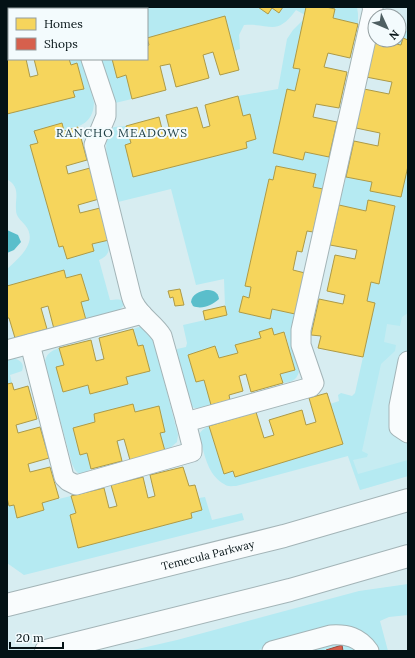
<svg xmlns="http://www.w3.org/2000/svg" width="415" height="658" font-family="Lora,serif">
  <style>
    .built { fill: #c6ecf2 }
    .green { fill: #b5eaf2 }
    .water { fill: #5abecb }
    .homes { fill: #f6d55c; stroke: #ad9a47 }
    .shops { fill: #d6604d; stroke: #97493c }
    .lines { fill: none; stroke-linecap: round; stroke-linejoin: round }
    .minor-casing { stroke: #a3b4b7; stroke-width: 21 }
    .major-casing { stroke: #a3b4b7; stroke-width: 24 }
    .minor { stroke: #f9fcfd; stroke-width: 19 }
    .major { stroke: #f9fcfd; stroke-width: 22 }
    .labels { text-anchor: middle; stroke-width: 4; stroke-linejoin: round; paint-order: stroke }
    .street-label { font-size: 11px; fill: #041215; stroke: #f3fbfd }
    .neighbourhood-label { font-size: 12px; letter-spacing: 1px; fill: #1b3c41; stroke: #f3fbfd }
  </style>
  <rect width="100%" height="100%" fill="#d7edf1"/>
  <!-- built -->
  <polygon class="built" points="380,297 408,304 408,476 360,490 348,456"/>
  <!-- green -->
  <g class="green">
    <path d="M 139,7 L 258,7 L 272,8 L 279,13 L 283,7 L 306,7 L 305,15 L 296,10 C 276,37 272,23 244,25 L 239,35 L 240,49 L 234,51 L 225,17 L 147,46 L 147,9 L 138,9 Z"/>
    <polygon points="326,7 357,7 358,14 358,24 333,18 335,9"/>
    <path d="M 304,19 L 293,68 L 300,69 L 295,91 L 287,89 L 273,153 L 303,160 L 305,152 L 329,157 L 323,189 L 313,187 L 316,174 L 276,166 L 273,180 L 269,180 L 245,285 L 251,287 L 249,298 L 243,296 L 239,312 L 269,319 L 272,309 L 295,314 L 295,352 L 299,372 C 296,381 291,382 283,383 L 280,374 L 295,370 L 285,333 L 274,335 L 272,328 L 259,332 L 261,338 L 236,345 L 238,353 L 219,358 L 215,347 L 188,355 L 196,382 L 204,380 L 211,405 C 203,407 196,411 189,405 L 174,353 L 177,349 L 186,347 L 187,343 L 183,325 L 227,315 L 225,306 L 224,279 L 196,285 L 171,189 L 118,202 C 112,178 102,156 108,132 L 114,127 L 126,126 L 131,143 L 125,145 L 133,177 L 247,148 L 246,142 L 256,139 L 250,114 L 243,116 L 238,96 L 278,89 L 287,39 L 293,30 Z"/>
    <polygon points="399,29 408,31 408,40 403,38 401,45 377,40 399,40"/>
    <path d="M 69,59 L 83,59 L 83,60 L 94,103 C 93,123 81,126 64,131 L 62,124 L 34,131 L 38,143 L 30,145 L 59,247 L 63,246 L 67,258 L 94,251 L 92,244 L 109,240 C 109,251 110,255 99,260 L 110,300 C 116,300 119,298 124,302 L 124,305 L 117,312 L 86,320 L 81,302 L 89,300 L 81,274 L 66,278 L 63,270 L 7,286 L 7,269 C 19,258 39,242 25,225 C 21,220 16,217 16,210 C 15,197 21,188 7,179 L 7,114 L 74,97 L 73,91 L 84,88 L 77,64 L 71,65 Z"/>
    <polygon points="101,59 112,59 117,77 126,75 132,99 115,103 113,100"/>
    <path d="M 408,166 L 408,313 L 402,317 L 400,326 L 387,324 L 384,342 L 396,345 L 395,351 L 381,364 L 362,451 L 368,454 L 367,457 L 353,460 L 358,474 L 408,460 L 408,476 L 360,490 L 348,456 L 236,486 C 232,486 227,487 224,484 C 210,476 206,461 202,446 C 201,444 199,440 199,437 C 199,431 205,428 209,426 L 224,474 L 233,471 L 235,477 L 343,444 L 330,404 L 339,401 L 338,395 L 341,393 L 352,396 L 355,393 L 375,303 L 367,301 L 371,282 L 379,283 L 395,206 L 368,201 L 366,211 L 339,205 L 346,177 L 372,182 L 370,190 Z"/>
    <path d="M 139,327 L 144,327 L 152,334 L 178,435 L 177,442 L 170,448 L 130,460 L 124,439 L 118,441 L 122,461 L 91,469 L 83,474 L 78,473 L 75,470 L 72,464 L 45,364 C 45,354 51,351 59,348 L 64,365 L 57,367 L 63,392 L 88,385 L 91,394 L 128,384 L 126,377 L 150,371 L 143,345 L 138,346 L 133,329 Z"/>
    <path d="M 13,358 C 20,360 25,363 22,371 L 10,375 L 12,383 L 7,384 L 7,360 Z"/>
    <polygon points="71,496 76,513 70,515 78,548 192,518 191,513 199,498 205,497 212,520 242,513 244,520 24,575 7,563 7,498 9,506 14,505 17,518 44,510 42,503"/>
    <polygon points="408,584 408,615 389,617 380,621 388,651 377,651 333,631 255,651 129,651 177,640 359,591"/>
    <polygon points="336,641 361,650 343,651 342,646 319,651 295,651"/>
  </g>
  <!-- water -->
  <g class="water">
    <polygon points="7,230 18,235 21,242 14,250 7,253"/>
    <path d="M 206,290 C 212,290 218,291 219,299 C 212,305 202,310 193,306 L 191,302 C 192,294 199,292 206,290 Z"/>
  </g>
  <!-- homes -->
  <g class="homes">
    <polygon points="7,7 58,7 51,9 9,9 9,39 7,39"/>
    <polygon points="82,7 139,7 138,9 88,9"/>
    <polygon points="258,7 283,7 279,13 272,8 268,14"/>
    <polygon points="306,7 326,7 335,9 333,18 358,24 350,58 328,53 324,67 347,72 339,108 316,104 313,117 337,122 329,157 305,152 303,160 273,153 287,89 295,91 300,69 293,68"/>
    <polygon points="225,16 239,70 220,75 213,52 203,55 209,78 176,87 170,64 160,66 166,90 132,99 126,75 117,78 112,59 147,59 147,46 149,45 147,38"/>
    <polygon points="403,38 408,40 408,166 401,197 370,191 372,182 346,177 354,141 378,146 380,133 356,128 364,89 389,94 392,82 366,77 375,40 401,45"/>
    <polygon points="12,59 26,59 30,77 38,75 34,59 69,59 71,65 77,63 84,89 73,91 75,97 7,114 7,60"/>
    <polygon points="238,96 243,116 250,114 256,139 246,142 247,148 133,177 125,145 131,143 126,126 159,117 164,137 171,135 166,115 197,107 203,128 210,126 205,105"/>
    <polygon points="62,123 64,131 78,127 87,160 66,166 68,174 90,168 99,199 78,205 80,213 100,208 109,240 92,244 94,251 67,259 63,246 59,247 30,145 38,143 34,131"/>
    <polygon points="276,166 316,174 313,187 323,189 313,232 307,231 302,252 297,251 293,270 305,273 295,314 272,309 270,319 239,312 243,296 249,298 251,287 245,286 269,179 273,180"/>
    <polygon points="368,200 395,206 379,284 371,282 367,301 375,303 363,357 318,348 321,336 311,335 319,299 343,304 345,295 327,291 335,255 355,259 357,250 330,245 339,205 366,211"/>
    <polygon points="64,270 66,278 81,274 89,300 81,302 86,320 54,329 48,306 41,308 47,329 15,338 9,318 7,318 7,286"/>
    <polygon points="180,289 184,305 175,306 173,297 170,298 168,291"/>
    <polygon points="225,306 227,315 205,320 203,311"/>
    <polygon points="272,328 274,335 284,332 295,370 280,374 283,383 251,392 246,374 239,376 243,391 229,395 230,400 211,405 204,380 196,382 188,355 215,346 219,358 238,353 235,345 261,338 259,332"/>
    <polygon points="133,329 138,346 143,345 150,371 126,377 128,384 90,394 88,385 63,392 56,367 64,365 59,348 91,340 96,361 104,359 99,338"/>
    <polygon points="12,383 14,390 28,386 37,419 16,425 18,433 40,427 49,458 28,464 30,472 50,467 59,498 42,503 44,510 17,518 14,505 9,506 7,498 7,384"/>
    <polygon points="327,393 343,444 235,477 233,471 224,474 209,426 256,412 264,438 274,435 269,420 302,410 306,425 316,422 309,398"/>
    <polygon points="133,404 135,412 159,406 165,432 160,433 165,451 130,460 124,439 117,441 122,461 91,469 87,453 80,455 73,428 95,422 94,414"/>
    <polygon points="183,467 189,486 195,485 202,510 191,513 192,518 78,548 70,515 76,513 71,496 104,488 109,508 117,506 111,485 143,477 148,498 155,496 150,475"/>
  </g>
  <!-- shops -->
  <polygon class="shops" points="342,645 343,651 327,651 326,650"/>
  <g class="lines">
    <!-- minor casing -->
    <g class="minor-casing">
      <g id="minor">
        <polyline points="72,9 72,7"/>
        <path d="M 30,344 L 64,477 L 68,481 L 76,485 L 192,452 L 192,446 L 186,422 L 162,336 C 155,324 140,316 134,303 C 132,300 131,295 130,291 L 94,145 L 106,116 L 106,104 L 91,59"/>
        <polyline points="7,350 142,314"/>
        <polyline points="408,361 399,406 399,427 408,433"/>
        <polyline points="186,422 311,387 314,383 301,345 301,330 373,8 372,7"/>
        <path d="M 272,651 L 331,635 C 347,634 359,637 369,651"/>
      </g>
    </g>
    <!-- major casing -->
    <g class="major-casing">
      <g id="major">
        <path id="s1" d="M 7,605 L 284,536 L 408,500"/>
        <polyline points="46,651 290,590 408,556"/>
      </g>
    </g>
    <!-- minor -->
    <use href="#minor" class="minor"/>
    <!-- major -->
    <use href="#major" class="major"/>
  </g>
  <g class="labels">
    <!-- street labels -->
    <g class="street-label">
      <text dy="4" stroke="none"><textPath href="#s1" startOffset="207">Temecula Parkway</textPath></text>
    </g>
    <!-- neighbourhood labels -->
    <g class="neighbourhood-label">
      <text x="122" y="137">RANCHO MEADOWS</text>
    </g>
  </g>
  <!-- border -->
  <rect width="415" height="658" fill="none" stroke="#041215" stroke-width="16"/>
  <!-- legend -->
  <rect x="8" y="8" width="140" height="52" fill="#f3fbfd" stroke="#939ea0"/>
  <rect x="16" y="18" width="20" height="12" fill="#f6d55c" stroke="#939ea0"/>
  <text x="44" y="28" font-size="12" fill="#041215">Homes</text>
  <rect x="16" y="38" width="20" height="12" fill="#d6604d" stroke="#939ea0"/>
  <text x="44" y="48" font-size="12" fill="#041215">Shops</text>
  <!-- north arrow -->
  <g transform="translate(387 28) rotate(134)"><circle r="19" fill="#f3fbfd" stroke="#939ea0"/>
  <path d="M0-3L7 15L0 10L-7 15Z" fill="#4e5f62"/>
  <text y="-6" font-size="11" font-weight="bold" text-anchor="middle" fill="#041215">N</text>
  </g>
  <!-- scale -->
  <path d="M10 642v6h53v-6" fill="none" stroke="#041215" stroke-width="2"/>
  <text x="16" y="642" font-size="12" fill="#041215" stroke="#f3fbfd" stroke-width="3" paint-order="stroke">20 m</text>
</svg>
